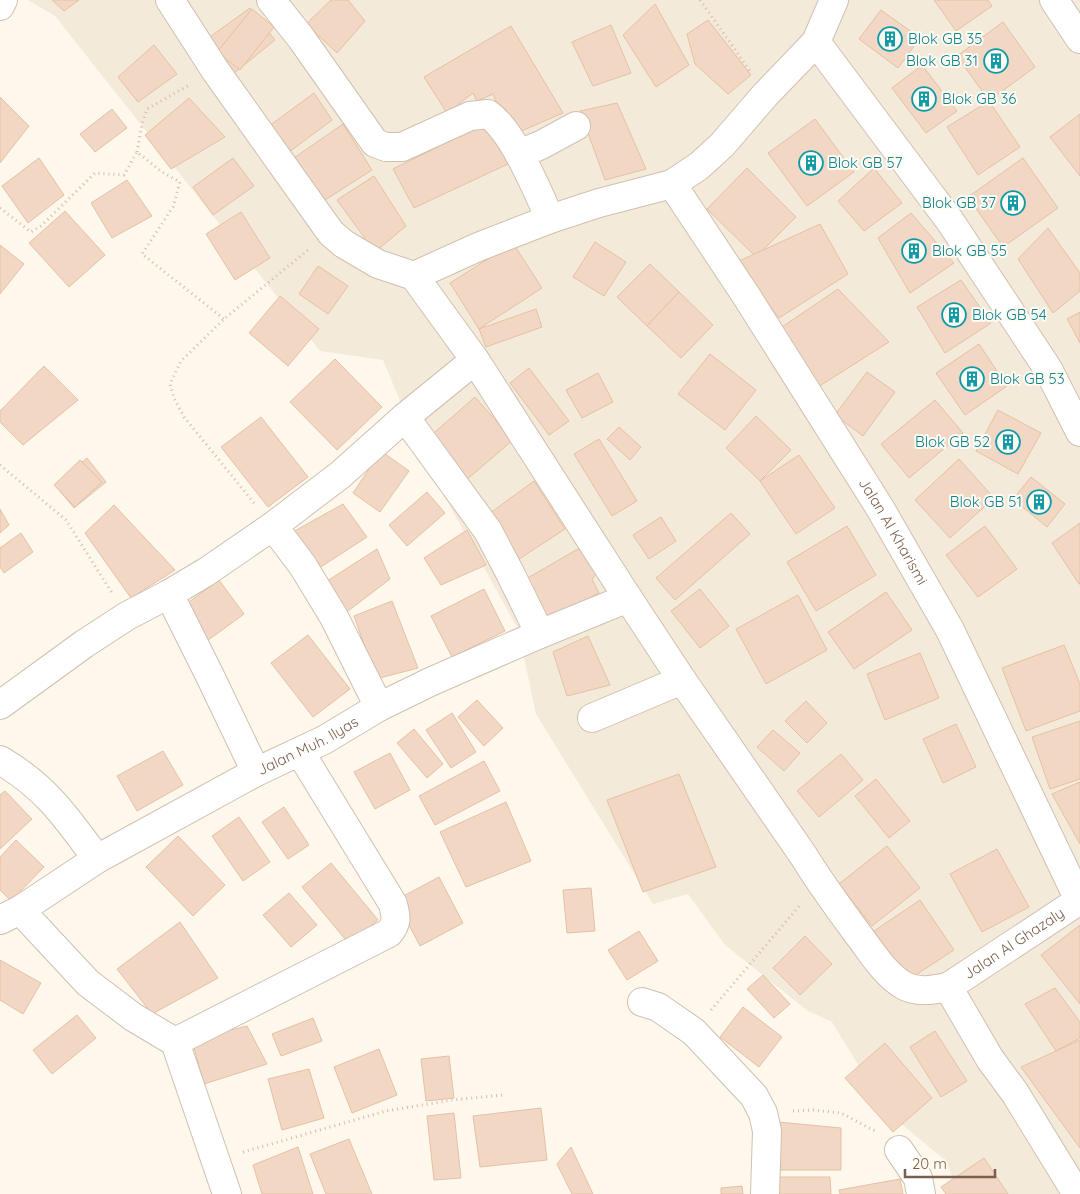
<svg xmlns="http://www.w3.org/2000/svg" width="1080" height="1194" font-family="Quicksand,sans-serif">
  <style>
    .residential { fill: #f4eada }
    .building { fill: #f2d8c4; stroke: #e5c0a4 }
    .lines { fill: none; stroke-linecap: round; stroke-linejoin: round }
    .minor-casing { stroke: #d0c0b0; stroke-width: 30 }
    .path { stroke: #d8bba6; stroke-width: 3; stroke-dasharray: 1 4; stroke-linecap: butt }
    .minor { stroke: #fff; stroke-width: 28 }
    .labels { text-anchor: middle; stroke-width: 4; stroke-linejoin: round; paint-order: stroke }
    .culture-label { font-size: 15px; fill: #0d838f; stroke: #fffbf3; text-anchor: start }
    .street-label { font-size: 15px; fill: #795f4e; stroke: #fffbf3 }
  </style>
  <rect width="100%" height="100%" fill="#fdf7ec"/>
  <!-- residential -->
  <polygon class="residential" points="28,0 1080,0 1080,1194 960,1194 945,1160 887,1112 832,1022 808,1011 725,945 688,894 653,904 536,714 518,629 426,463 383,360 320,351 55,16"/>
  <!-- building -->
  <g class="building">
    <polygon points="52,0 79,0 64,11"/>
    <polygon points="331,0 348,0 365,21 337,53 306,24"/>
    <polygon points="934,0 988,0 992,6 956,31"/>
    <polygon points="655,4 689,65 656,87 623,35"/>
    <polygon points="250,8 275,40 233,74 207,39"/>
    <polygon points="252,9 274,27 240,70 217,52"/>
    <polygon points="881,10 920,38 898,68 859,39"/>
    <polygon points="708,20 751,75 728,94 695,64 687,34"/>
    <polygon points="1003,22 1035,67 989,101 957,56"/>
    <polygon points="611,25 631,73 593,86 572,42"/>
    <polygon points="511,26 563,113 510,136 493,94 477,101 473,93 447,113 424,77"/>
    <polygon points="154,45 177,74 138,102 118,77"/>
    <polygon points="922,65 957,111 926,133 892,88"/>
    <polygon points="314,93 332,120 285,155 265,129"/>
    <polygon points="0,97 29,126 0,163"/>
    <polygon points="189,98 225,137 171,169 145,135"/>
    <polygon points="989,101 1020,147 978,175 947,127"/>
    <polygon points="617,103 646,169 605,180 580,111"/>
    <polygon points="112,109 127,128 95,152 80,134"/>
    <polygon points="1080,114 1080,176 1050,137"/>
    <polygon points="815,119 854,172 807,206 768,153"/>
    <polygon points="488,122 510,163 414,208 393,169"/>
    <polygon points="343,124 372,170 322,202 291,160"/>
    <polygon points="39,158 64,195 28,223 2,186"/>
    <polygon points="233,158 254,186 213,215 193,187"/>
    <polygon points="1023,158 1058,208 1003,247 968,197"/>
    <polygon points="747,168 796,217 756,257 707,209"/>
    <polygon points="874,168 902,203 864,231 838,201"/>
    <polygon points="374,176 406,226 375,252 337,200"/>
    <polygon points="127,180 152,216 112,238 91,203"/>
    <polygon points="65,211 105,255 69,287 29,243"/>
    <polygon points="241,212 270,258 235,280 206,234"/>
    <polygon points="911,213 954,263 910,293 878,238"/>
    <polygon points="820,224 848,274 779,318 737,262"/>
    <polygon points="1048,228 1080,273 1080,291 1053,313 1018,259"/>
    <polygon points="595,242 626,262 604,296 573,277"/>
    <polygon points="513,243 542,288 479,329 450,283"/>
    <polygon points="0,245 24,264 0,294"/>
    <polygon points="650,264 679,292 647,326 617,297"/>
    <polygon points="318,266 348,286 328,314 299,294"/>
    <polygon points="961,280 991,323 945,353 917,307"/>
    <polygon points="838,289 889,342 818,387 779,329"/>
    <polygon points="679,292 713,325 681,358 647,326"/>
    <polygon points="280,296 319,329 288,366 249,333"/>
    <polygon points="536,309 542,327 486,347 479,329"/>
    <polygon points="1080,312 1080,343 1067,319"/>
    <polygon points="979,344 1007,386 965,415 936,373"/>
    <polygon points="710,354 756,390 725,430 678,394"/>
    <polygon points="335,359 382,407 337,450 290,402"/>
    <polygon points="44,366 78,400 23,445 0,422 0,411"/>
    <polygon points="529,368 569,421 549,435 510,383"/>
    <polygon points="867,372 895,392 863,436 835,415"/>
    <polygon points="598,373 613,402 582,418 566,390"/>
    <polygon points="475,397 513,440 464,482 427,439"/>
    <polygon points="935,400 963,433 909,478 881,444"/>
    <polygon points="998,410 1041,433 1018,474 976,451"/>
    <polygon points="756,416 791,450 760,481 726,448"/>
    <polygon points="261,417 308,477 268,507 221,447"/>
    <polygon points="619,427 641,447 630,460 607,439"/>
    <polygon points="599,439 637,501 612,516 574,454"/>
    <polygon points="381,451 409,471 380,512 353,493"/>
    <polygon points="799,455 835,508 796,534 760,481"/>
    <polygon points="87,458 106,482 74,508 55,485"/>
    <polygon points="959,459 994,498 950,538 915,500"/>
    <polygon points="80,460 102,482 75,507 54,485"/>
    <polygon points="1031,477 1065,504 1047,527 1013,499"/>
    <polygon points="534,481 565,529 516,561 486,516"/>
    <polygon points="427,492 445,513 407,546 389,525"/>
    <polygon points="343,504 367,537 316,570 291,533"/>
    <polygon points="114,505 175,570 131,598 85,533"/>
    <polygon points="0,509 9,525 0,533"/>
    <polygon points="731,513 750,534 675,600 656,578"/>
    <polygon points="661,517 676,541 649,559 633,535"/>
    <polygon points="1080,523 1080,584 1079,584 1052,543"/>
    <polygon points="847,526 876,575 816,611 787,562"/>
    <polygon points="985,526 1017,569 978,597 946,555"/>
    <polygon points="467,530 486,565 441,585 424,558"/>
    <polygon points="21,533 33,552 4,573 0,567 0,548"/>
    <polygon points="583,546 597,573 592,579 599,593 542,622 519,583"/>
    <polygon points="377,549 390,579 344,614 324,583"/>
    <polygon points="219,580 244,614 207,641 182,607"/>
    <polygon points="484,589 505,631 452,657 431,616"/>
    <polygon points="700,589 729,626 700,648 671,611"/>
    <polygon points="886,592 912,630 854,669 828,632"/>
    <polygon points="798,595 827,650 766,684 736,629"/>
    <polygon points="392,601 418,668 376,679 354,616"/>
    <polygon points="308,635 350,689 313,717 271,663"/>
    <polygon points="588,636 610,685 567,696 553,652"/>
    <polygon points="1064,645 1080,684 1080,711 1026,731 1002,668"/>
    <polygon points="920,653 939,698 885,720 867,674"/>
    <polygon points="477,700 503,728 484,746 458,717"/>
    <polygon points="806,701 827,723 807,743 785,721"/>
    <polygon points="452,713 476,752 451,768 426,730"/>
    <polygon points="1080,721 1080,779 1050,789 1032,737"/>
    <polygon points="956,724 976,767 943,783 923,739"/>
    <polygon points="414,729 443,764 427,778 397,743"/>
    <polygon points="773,730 800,753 784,771 757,747"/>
    <polygon points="163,751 183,785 137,811 117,776"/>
    <polygon points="390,753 410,790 375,809 354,772"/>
    <polygon points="841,754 863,780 819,817 797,791"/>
    <polygon points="484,761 500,791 435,825 419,796"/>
    <polygon points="679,774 716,867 643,892 607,800"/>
    <polygon points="876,779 910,821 889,838 855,796"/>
    <polygon points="1080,782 1080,844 1052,794"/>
    <polygon points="5,791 32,819 0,849 0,795"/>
    <polygon points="506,802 531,861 466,887 440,832"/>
    <polygon points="284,807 309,845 288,859 262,822"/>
    <polygon points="239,817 270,862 243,881 212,836"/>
    <polygon points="178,836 225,885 193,916 146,867"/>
    <polygon points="16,840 44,867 11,901 0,890 0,857"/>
    <polygon points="887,846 920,888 872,926 839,884"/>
    <polygon points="997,849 1029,907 982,932 950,874"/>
    <polygon points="331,863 378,920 349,944 302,887"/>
    <polygon points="439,877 463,923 420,946 396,900"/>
    <polygon points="591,888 595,931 567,933 563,890"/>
    <polygon points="289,893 317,925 291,947 263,915"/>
    <polygon points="920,900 954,950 908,980 874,931"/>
    <polygon points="180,922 218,978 152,1014 117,969"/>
    <polygon points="1080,925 1080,1004 1041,955"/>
    <polygon points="639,931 658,961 627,980 608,950"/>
    <polygon points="805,936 832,964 800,995 773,968"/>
    <polygon points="0,960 41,983 23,1014 0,1000"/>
    <polygon points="763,975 790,1004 774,1018 747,989"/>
    <polygon points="1055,988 1080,1022 1080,1038 1056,1051 1025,1004"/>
    <polygon points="743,1007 782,1037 759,1067 720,1037"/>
    <polygon points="77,1015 96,1038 52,1074 33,1050"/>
    <polygon points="313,1018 322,1041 281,1056 272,1034"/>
    <polygon points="247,1026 267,1064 204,1084 192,1040"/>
    <polygon points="935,1031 967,1081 941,1097 910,1047"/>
    <polygon points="1080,1040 1080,1148 1021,1067"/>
    <polygon points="885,1043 932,1098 893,1132 845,1078"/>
    <polygon points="379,1049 397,1095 352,1113 334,1067"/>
    <polygon points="449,1056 454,1098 426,1101 421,1059"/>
    <polygon points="309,1069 324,1118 282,1130 268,1079"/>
    <polygon points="541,1108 547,1160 480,1167 473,1116"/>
    <polygon points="454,1113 461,1178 434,1180 427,1116"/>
    <polygon points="778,1122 841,1128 841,1170 780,1170"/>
    <polygon points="349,1139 372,1194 326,1194 310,1154"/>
    <polygon points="298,1147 313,1194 262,1194 253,1165"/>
    <polygon points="571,1147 593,1194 572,1194 557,1164"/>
    <polygon points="984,1158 1008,1194 946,1194 941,1187"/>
    <polygon points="777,1177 830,1177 831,1194 777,1194"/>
    <polygon points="900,1179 903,1194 840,1194 839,1190"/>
    <polygon points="742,1186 743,1194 721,1194 721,1188"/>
  </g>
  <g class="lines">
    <!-- minor casing -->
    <g class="minor-casing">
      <g id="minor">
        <path d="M 170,0 L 215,70 L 331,233 L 344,244 L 378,264 L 414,276 L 475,360 L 628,598 L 682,680 L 803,855 C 820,883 840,910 860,937 C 872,953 885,974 903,985 C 917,993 933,990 948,987 L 990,1059 L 1015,1093 L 1077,1194"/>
        <path d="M 271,0 L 301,38 L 375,143 L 386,147 L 402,147 L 470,116 L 488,114 C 513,131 537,190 550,219"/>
        <polyline points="1054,0 1080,39"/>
        <polyline points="0,6 3,0"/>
        <polyline points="816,42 950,221 1048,369 1080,432"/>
        <polyline points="519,154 541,145 576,126"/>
        <path id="s1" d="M 672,184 L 747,297 L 880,508 L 950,630 L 1079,900"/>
        <polyline points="414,276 478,247 550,219 599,203 672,184 699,166 722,145 766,94 816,42 834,0"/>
        <polyline points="405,417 488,531 510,573 540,634"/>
        <polyline points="273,526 303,566 334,617 379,707"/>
        <polyline points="169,594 210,676 256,772"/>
        <polyline points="0,705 84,644 127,616 169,594 206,572 273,526 340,475 405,417 475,360"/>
        <polyline points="592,718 682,680"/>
        <path d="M 0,760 C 46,787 67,818 97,859"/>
        <polyline points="20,910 88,983 133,1017 175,1042 227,1194"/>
        <path id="s2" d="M 0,920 L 20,910 L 97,859 L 256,772 L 324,740 L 379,707 L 430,682 L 540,634 L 628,598"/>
        <path id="s3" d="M 948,987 L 1080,900"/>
        <polyline points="642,1002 658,1007 694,1032 754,1096 763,1113 767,1131 765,1194"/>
        <path d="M 175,1042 L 389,933 C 398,922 396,917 393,904 L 300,752"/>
        <polyline points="899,1150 918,1178 921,1194"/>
      </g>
    </g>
    <!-- path -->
    <g class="path">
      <polyline points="700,0 750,71"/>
      <polyline points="137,152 142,124 147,109 191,84"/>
      <polyline points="0,208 31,232 41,226 95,173 124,175 137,152 162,172 180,182 173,207 142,254 224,319"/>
      <polyline points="0,465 66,520 112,593"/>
      <polyline points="254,503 184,417 174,398 170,384 181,361 224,319 308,250"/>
      <polyline points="711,1010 801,904"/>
      <polyline points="793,1111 813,1110 841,1113 877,1132"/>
      <polyline points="243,1152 386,1111 452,1100 503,1095"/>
    </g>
    <!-- minor -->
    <use href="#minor" class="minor"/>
  </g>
  <!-- icons -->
  <defs>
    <g id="building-ring" transform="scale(1.25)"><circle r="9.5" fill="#fffbf3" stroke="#0f9aa8" stroke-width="1.5"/><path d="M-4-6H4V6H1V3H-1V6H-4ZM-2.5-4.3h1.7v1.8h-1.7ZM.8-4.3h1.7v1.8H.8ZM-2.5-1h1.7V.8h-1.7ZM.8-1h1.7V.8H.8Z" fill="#0f9aa8"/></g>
  </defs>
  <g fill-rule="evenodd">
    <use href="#building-ring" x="890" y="39"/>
    <use href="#building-ring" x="996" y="61"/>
    <use href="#building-ring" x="924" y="99"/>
    <use href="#building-ring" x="811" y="163"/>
    <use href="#building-ring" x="1013" y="203"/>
    <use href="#building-ring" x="914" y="251"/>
    <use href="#building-ring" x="954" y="315"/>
    <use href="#building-ring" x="972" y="379"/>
    <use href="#building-ring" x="1008" y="442"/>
    <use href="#building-ring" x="1039" y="502"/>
  </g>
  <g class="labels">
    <!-- culture labels -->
    <g class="culture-label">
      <text x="908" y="44">Blok GB 35</text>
      <text x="978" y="66" text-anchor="end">Blok GB 31</text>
      <text x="942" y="104">Blok GB 36</text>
      <text x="828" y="168">Blok GB 57</text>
      <text x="996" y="208" text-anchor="end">Blok GB 37</text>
      <text x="932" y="256">Blok GB 55</text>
      <text x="972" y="320">Blok GB 54</text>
      <text x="990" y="384">Blok GB 53</text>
      <text x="990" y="447" text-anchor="end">Blok GB 52</text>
      <text x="1022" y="507" text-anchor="end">Blok GB 51</text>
    </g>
    <!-- street labels -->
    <g class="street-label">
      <text dy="5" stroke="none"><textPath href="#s1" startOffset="412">Jalan Al Kharismi</textPath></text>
      <text dy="5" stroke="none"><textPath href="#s2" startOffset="354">Jalan Muh. Ilyas</textPath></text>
      <text dy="5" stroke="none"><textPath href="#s3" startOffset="79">Jalan Al Ghazaly</textPath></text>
    </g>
  </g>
  <!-- scale -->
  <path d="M905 1169v8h90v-8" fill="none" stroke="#795f4e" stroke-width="2.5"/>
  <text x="912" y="1169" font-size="15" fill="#795f4e" stroke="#fffbf3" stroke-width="4" paint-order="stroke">20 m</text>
</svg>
